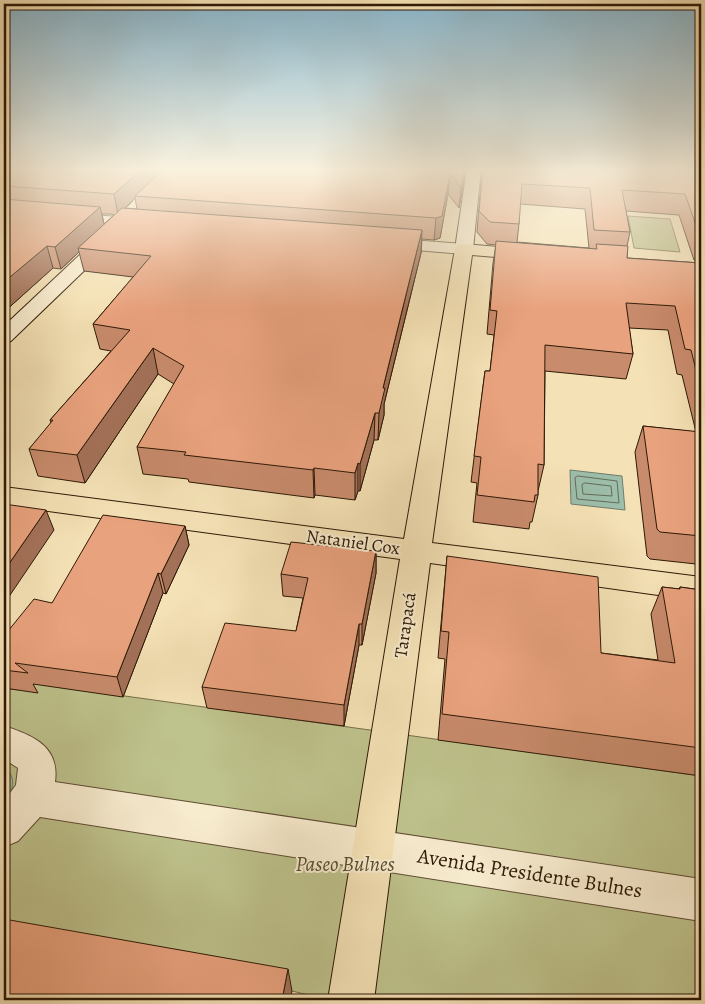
<svg xmlns="http://www.w3.org/2000/svg" width="705" height="1004" font-family="Alegreya,serif">
  <style>
    .green { fill: #bec28c; stroke: #766e49 }
    .water { fill: #9cbeab; stroke: #707c69 }
    .lines { fill: none; stroke-linecap: round; stroke-linejoin: round }
    .shore { stroke: #646c58; stroke-width: 1 }
    .pedestrian-casing { stroke: #5f4b32; stroke-width: 2 }
    .tertiary-casing { stroke: #5f4b32; stroke-width: 2 }
    .secondary-casing { stroke: #2d1906; stroke-width: 2 }
    .primary-casing { stroke: #2d1906; stroke-width: 2 }
    .pedestrian { fill: #f8eccf; fill-rule: evenodd }
    .tertiary { fill: #f8eccf; fill-rule: evenodd }
    .secondary { fill: #f8eccf; fill-rule: evenodd }
    .primary { fill: #f4e1b5; fill-rule: evenodd }
    .wall { fill: #c88b6c; stroke: #2d1906; fill-rule: evenodd }
    .shaded-wall { fill: #a37158; stroke: #2d1906 }
    .building { fill: #e9a27e; stroke: #2d1906 }
    .labels { text-anchor: middle; stroke-width: 4; stroke-linejoin: round; paint-order: stroke }
    .street-label { font-size: 18px; fill: #2d1906; stroke: #f8eccf }
    .near-park-label { font-size: 21px; font-style: italic; fill: #584c2e; stroke: #f8eccf }
    .near-street-label { font-size: 21px; fill: #2d1906; stroke: #f8eccf }
  </style>
  <rect width="100%" height="100%" fill="#f4e1b5"/>
  <filter id="stains"><feTurbulence type="fractalNoise" baseFrequency=".004" numOctaves="4"/><feColorMatrix values="0 0 0 0 .2 0 0 0 0 .09 0 0 0 0 .02 0 0 0 .5 -.17"/></filter>
  <radialGradient id="worn" r=".72"><stop offset=".6" stop-color="#630" stop-opacity="0"/><stop offset="1" stop-color="#630" stop-opacity=".3"/></radialGradient>
  <!-- green -->
  <g class="green">
    <polygon points="628,216 670,219 680,252 634,248"/>
    <polygon points="24,682 701,776 701,1000 329,1000 292,991 4,940 4,688 19,690"/>
  </g>
  <!-- water -->
  <g class="water">
    <polygon points="570,470 622,476 625,510 571,504"/>
    <path d="M 4,766 C 17,777 14,791 4,804 Z"/>
  </g>
  <g class="lines">
    <!-- shore -->
    <g class="shore">
      <polygon points="578,476 617,481 619,503 577,499 575,478"/>
      <polygon points="585,483 611,486 612,496 583,494 582,485"/>
    </g>
    <!-- pedestrian casing -->
    <g class="pedestrian-casing">
      <path id="pedestrian" d="M 4,726 C 32,735 60,746 55,782 L 701,879 L 701,921 L 40,817 L 18,841 L 4,847 L 4,801 L 16,785 L 18,768 L 4,759 Z"/>
    </g>
    <!-- tertiary casing -->
    <g class="tertiary-casing">
      <g id="tertiary">
        <polygon points="4,208 144,219 150,220 152,224 150,228 144,229 4,218"/>
        <polygon points="384,238 464,244 470,245 473,249 470,253 464,254 378,247 375,243 378,239"/>
      </g>
    </g>
    <!-- secondary casing -->
    <g class="secondary-casing">
      <g id="secondary">
        <polygon points="467,169 481,169 473,249 470,253 458,253 455,249"/>
        <polygon points="109,232 115,233 118,237 115,241 11,341 4,343 4,326 103,233"/>
      </g>
    </g>
    <!-- primary casing -->
    <g class="primary-casing">
      <polygon id="primary" points="464,244 532,250 538,251 541,255 538,259 532,260 472,255 432,543 701,577 701,601 430,563 374,1000 328,1000 400,559 4,505 4,487 404,539 455,249 458,245"/>
    </g>
    <!-- pedestrian -->
    <use href="#pedestrian" class="pedestrian"/>
    <!-- tertiary -->
    <use href="#tertiary" class="tertiary"/>
    <!-- secondary -->
    <use href="#secondary" class="secondary"/>
    <!-- primary -->
    <use href="#primary" class="primary"/>
  </g>
  <!-- wall -->
  <g class="wall">
    <path d="M 4,169 L 466,169 L 459,208 L 448,194 L 440,238 L 434,240 L 422,239 L 421,253 L 384,404 L 384,415 L 378,440 L 374,440 L 360,491 L 358,491 L 355,500 L 315,495 L 314,498 L 189,482 L 188,479 L 143,474 L 137,447 L 174,384 L 158,374 L 85,483 L 38,476 L 29,449 L 51,423 L 50,420 L 111,351 L 100,349 L 93,324 L 133,277 L 84,271 L 79,252 L 61,269 L 53,268 L 4,312 ZM 135,198 L 137,209 L 125,208 L 130,204 ZM 102,214 L 110,214 L 114,215 L 104,224 Z"/>
    <path d="M 482,169 L 701,169 L 701,262 L 694,260 L 679,215 L 626,211 L 630,232 L 627,246 L 627,258 L 701,263 L 701,554 L 698,561 L 697,561 L 696,564 L 650,559 L 647,556 L 635,452 L 643,426 L 696,432 L 682,375 L 677,374 L 668,330 L 629,328 L 633,354 L 626,379 L 545,371 L 544,465 L 538,491 L 538,495 L 532,522 L 530,522 L 529,529 L 473,522 L 477,483 L 471,482 L 485,371 L 490,371 L 494,335 L 487,334 L 493,263 L 496,245 L 487,244 L 477,232 ZM 520,204 L 585,209 L 589,248 L 517,242 L 519,224 Z"/>
    <polygon points="185,526 189,545 166,594 163,593 123,697 33,684 38,693 4,688 4,636 52,603"/>
    <polygon points="376,551 376,573 362,645 359,645 344,726 207,708 202,687 296,631 303,598 283,596 281,574"/>
    <polygon points="447,556 601,653 658,660 651,614 662,587 679,589 680,587 701,590 701,776 438,740 445,659 438,658"/>
  </g>
  <!-- shaded-wall -->
  <g class="shaded-wall">
    <polygon points="142,169 167,169 135,196 135,198 118,215 114,194"/>
    <polygon points="464,169 466,169 459,208 461,188"/>
    <polygon points="450,174 448,194 440,238 434,240 436,218"/>
    <polygon points="100,207 105,228 78,248 79,252 61,269 55,247"/>
    <polygon points="422,230 421,253 384,404 384,415 378,440 379,413 383,388"/>
    <polygon points="47,246 53,268 4,312 4,282"/>
    <polygon points="153,348 158,374 85,483 77,455"/>
    <polygon points="375,413 374,440 360,491 360,464"/>
    <polygon points="358,463 358,491 355,500 355,473"/>
    <polygon points="314,468 315,495 314,498 313,470"/>
    <polygon points="46,510 54,530 4,604 4,571"/>
    <polygon points="185,526 189,545 166,594 161,574"/>
    <polygon points="376,551 376,573 362,645 362,624"/>
    <polygon points="158,573 163,593 123,697 117,677"/>
    <polygon points="359,624 359,645 344,726 344,705"/>
    <polygon points="288,969 292,991 290,1000 282,1000"/>
  </g>
  <!-- building -->
  <g class="building">
    <polygon points="4,169 142,169 114,194 4,186"/>
    <polygon points="164,169 464,169 461,188 450,174 442,216 436,218 135,196"/>
    <polygon points="483,169 701,169 701,238 700,237 685,194 622,190 630,232 594,230 590,188 522,184 519,224 490,222 479,211"/>
    <polygon points="4,199 100,207 55,247 47,246 4,282"/>
    <polygon points="122,208 422,230 383,388 385,388 379,413 375,413 360,464 358,463 355,473 314,468 313,470 184,455 186,452 137,447 184,366 153,348 77,455 29,449 53,420 50,420 130,330 93,324 151,256 78,248"/>
    <polygon points="496,241 597,249 596,244 628,246 627,258 701,263 701,390 691,350 685,349 675,306 626,303 633,354 545,345 544,465 538,464 538,495 535,495 534,502 477,495 481,457 474,456 485,371 490,371 497,311 490,310"/>
    <polygon points="643,426 701,432 701,536 660,532 657,529"/>
    <polygon points="4,504 46,510 4,571"/>
    <polygon points="103,515 185,526 161,574 158,573 117,677 15,663 28,673 4,670 4,636 34,599 52,603"/>
    <polygon points="291,542 376,551 362,624 359,624 344,705 202,687 225,623 296,631 308,578 281,574"/>
    <polygon points="447,556 598,577 601,653 675,663 662,587 680,589 680,587 701,590 701,748 442,714 449,632 441,631"/>
    <polygon points="4,919 288,969 282,1000 4,1000"/>
  </g>
  <!-- sky -->
  <linearGradient id="sky" x2="0" y2="1"><stop stop-color="#89b8d0"/><stop offset="0.55" stop-color="#faf2de"/><stop offset="1" stop-color="#faf2de" stop-opacity="0"/></linearGradient>
  <rect width="705" height="309" fill="url(#sky)"/>
  <g class="labels">
    <!-- street labels -->
    <g class="street-label">
      <text transform="translate(353 542) rotate(8)" y="6">Nataniel Cox</text>
      <text transform="translate(405 625) rotate(-82)" y="6">Tarapacá</text>
    </g>
    <!-- near-park labels -->
    <g class="near-park-label">
      <text x="345" y="871">Paseo Bulnes</text>
    </g>
    <!-- near-street labels -->
    <g class="near-street-label">
      <text transform="translate(530 873) rotate(9)" y="7">Avenida Presidente Bulnes</text>
    </g>
  </g>
  <!-- margin -->
  <rect width="705" height="1004" fill="none" stroke="#f4e1b5" stroke-width="20"/>
  <rect x="5" y="5" width="695" height="994" fill="none" stroke="#2d1906" stroke-width="2.5"/>
  <rect x="10" y="10" width="685" height="984" fill="none" stroke="#2d1906"/>
  <rect width="100%" height="100%" filter="url(#stains)"/>
  <rect width="100%" height="100%" fill="url(#worn)"/>
</svg>
